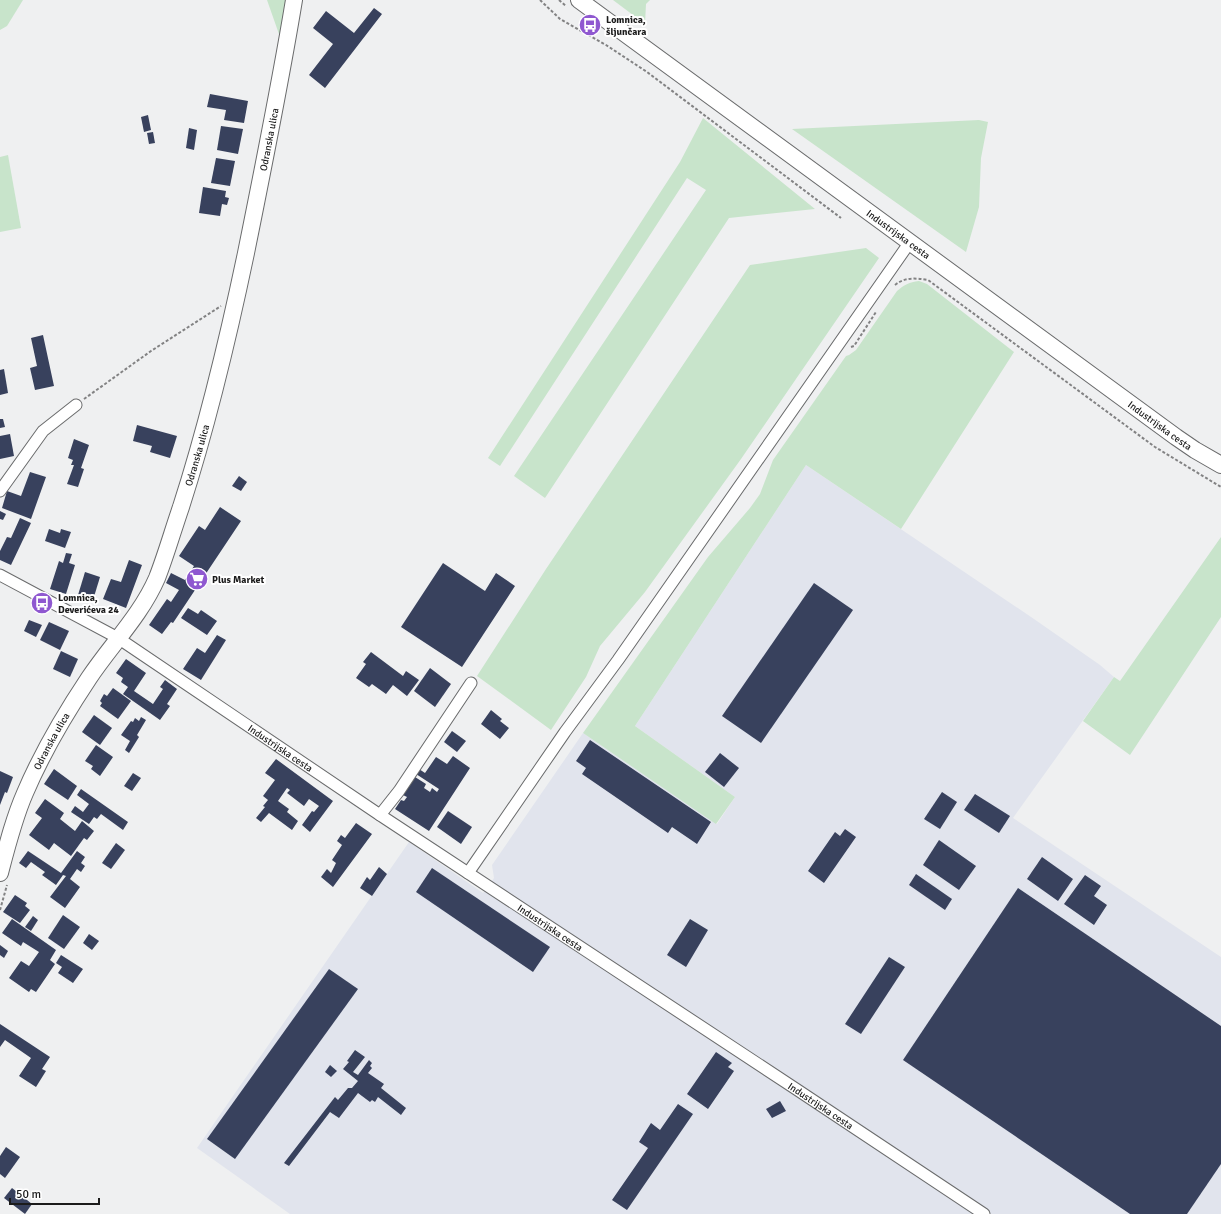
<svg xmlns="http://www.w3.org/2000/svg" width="1221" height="1214" font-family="Signika,sans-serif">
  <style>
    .built { fill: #e1e4ed }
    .green { fill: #c8e4cb }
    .building { fill: #38415d }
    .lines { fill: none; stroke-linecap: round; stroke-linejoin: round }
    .minor-casing { stroke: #6a6b6c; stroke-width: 13 }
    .secondary-casing { stroke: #6a6b6c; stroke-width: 18 }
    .path { stroke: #828283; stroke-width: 2; stroke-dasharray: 3 2; stroke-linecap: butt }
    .minor { stroke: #fff; stroke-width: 11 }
    .secondary { stroke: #fff; stroke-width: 16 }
    .labels { text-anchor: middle; stroke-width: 4; stroke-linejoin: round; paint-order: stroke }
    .poi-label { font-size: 10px; font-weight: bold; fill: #1b1b1b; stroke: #fff; text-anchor: start }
    .street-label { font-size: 10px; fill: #1b1b1b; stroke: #fff }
  </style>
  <rect width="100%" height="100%" fill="#eff0f1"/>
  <!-- built -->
  <polygon class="built" points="806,465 1034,619 1100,665 1114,677 1013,818 1221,957 1221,1214 290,1214 197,1148 409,842 483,893 494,878 492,865 583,733 717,824 735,797 635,726"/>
  <!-- green -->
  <g class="green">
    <polygon points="0,0 23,0 7,26 0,30"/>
    <polygon points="267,0 286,0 280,37"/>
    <polygon points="613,0 650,0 646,4 645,24"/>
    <polygon points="703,118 815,209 729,218 545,498 514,476 706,190 687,178 500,466 488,458 680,162"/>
    <polygon points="979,120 988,122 981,158 979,207 966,252 792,129"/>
    <polygon points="8,155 21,228 0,232 0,157"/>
    <polygon points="866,248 879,258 741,459 645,592 600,646 586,677 551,730 477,676 546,569 750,265"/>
    <path d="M 919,281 L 927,284 L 1014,352 L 901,529 L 806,465 L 635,726 L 735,797 L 716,824 L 583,733 L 708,557 L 750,508 L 760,494 L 773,460 L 846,356 L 849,355 L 856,350 L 897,291 C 904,285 909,282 919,281 Z"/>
    <polygon points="1221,537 1221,617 1130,755 1083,721 1114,677 1120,681"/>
  </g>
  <!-- building -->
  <g class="building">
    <polygon points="374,8 382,14 325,88 309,75 333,44 313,28 326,11 354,33"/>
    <polygon points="210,94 248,101 244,123 224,120 226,110 207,107"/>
    <polygon points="148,115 151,130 144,132 141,117"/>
    <polygon points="221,126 243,129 238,154 217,150"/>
    <polygon points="189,128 197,130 194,150 186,148"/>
    <polygon points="153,132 155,143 149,144 147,133"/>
    <polygon points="216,158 235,161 230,186 211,183"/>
    <polygon points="203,187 226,191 225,197 229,198 227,205 222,204 220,216 199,213"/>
    <polygon points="43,335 54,386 35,390 30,368 37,366 31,338"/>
    <polygon points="4,369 8,393 0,395 0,370"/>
    <polygon points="0,419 3,419 5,427 0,428"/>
    <polygon points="137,425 177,436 170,458 150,452 152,446 133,441"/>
    <polygon points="10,434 14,456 0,459 0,436"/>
    <polygon points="74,439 89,445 81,468 84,469 78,487 67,484 74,465 71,465 73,460 68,458"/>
    <polygon points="30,472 46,477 31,519 2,508 7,491 21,496"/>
    <polygon points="239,476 247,482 241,491 232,486"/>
    <polygon points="220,507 241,521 173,623 171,622 162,634 149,625 167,599 171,602 179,590 166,583 171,573 185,580 194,566 179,556 199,526 205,530"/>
    <polygon points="0,511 6,514 3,520 0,519"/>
    <polygon points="20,518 31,523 11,565 0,560 0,551 7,537 11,538"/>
    <polygon points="49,529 60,533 61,529 71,532 65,548 45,541"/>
    <polygon points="66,553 72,554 69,563 75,565 66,594 50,589 59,561 63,563"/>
    <polygon points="129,560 142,565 126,608 103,599 111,579 121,582"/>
    <polygon points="443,563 485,591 496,573 515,586 462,667 401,627"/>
    <polygon points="85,572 100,577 93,600 78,595"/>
    <polygon points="814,583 853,610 761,743 722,716"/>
    <polygon points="188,608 198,614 201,610 217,621 207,635 181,618"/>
    <polygon points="29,620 42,625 36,637 24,631"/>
    <polygon points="49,622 69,631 60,650 40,640"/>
    <polygon points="217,635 226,640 201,680 183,669 197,648 205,653"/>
    <polygon points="61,651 78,659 70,677 53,669"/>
    <polygon points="371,652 403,676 406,671 419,680 407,696 393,685 386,694 372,684 369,687 356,678 366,664 363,662"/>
    <polygon points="126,659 146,673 134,691 153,704 163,689 160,687 165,680 177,689 167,704 170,706 160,720 123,694 128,687 121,682 123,678 116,673"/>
    <polygon points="430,668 451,684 435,707 414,691"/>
    <polygon points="113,688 131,701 118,719 100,706 102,703 100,701 104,694 107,696"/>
    <polygon points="491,710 502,719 500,721 509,728 500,739 481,724"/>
    <polygon points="94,715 112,728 100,745 82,732"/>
    <polygon points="141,717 146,720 137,735 139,737 129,753 125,750 130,741 121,735 131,721 133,722 135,718 139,721"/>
    <polygon points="452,731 466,741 457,752 444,742"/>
    <polygon points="590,740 711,822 697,844 672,827 668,833 582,774 586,768 576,761"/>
    <polygon points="96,745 113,757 100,776 91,769 93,766 85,761"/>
    <polygon points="720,753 739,768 724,787 705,772"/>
    <polygon points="453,756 470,768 429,831 395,809 401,800 404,801 407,797 403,795 415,777 426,784 424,788 430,792 432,788 437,792 439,789 416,774 419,769 425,773 436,757 447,764"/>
    <polygon points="276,759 333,801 310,832 302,825 312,811 314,812 319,806 309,799 304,806 287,793 290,790 287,788 278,801 289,809 287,812 298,821 292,830 269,813 261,822 256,818 265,807 263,806 268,800 263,796 275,780 265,773"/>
    <polygon points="54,769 77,786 68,800 44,784"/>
    <polygon points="0,771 13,777 7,793 5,792 0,805"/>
    <polygon points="133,773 141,778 132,791 124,786"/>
    <polygon points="81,789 128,822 123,830 101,814 97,819 94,817 89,824 71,812 75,806 83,812 89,804 77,795"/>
    <polygon points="942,792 957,802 940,829 924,819"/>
    <polygon points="975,794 1010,816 999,833 964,810"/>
    <polygon points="45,799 64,813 60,819 75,831 82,821 94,831 87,840 84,838 71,856 54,843 49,850 29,835 42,818 35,813"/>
    <polygon points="448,811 472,827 461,844 437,827"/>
    <polygon points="356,823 372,834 333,887 321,877 327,869 331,873 336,863 332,860 342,845 337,841 341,835 345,838"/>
    <polygon points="845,829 856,837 824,883 808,871 835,832 840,836"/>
    <polygon points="939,840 976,866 959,890 923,865"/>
    <polygon points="116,843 125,850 111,869 102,863"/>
    <polygon points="28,851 61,873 77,851 85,857 81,863 85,866 81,872 77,869 70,879 80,887 65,908 50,897 66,876 63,875 56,885 42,875 45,872 31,862 26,868 19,863"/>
    <polygon points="1042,857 1073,879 1058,901 1027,879"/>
    <polygon points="379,867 387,874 372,896 360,888 367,877 370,880"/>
    <polygon points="432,868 550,947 533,972 416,892"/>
    <polygon points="916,874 952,899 945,910 909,885"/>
    <polygon points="1085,875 1101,886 1094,896 1107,905 1094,925 1064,904"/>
    <polygon points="1018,888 1221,1026 1221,1164 1187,1214 1130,1214 903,1060"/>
    <polygon points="15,895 27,903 25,906 30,910 20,923 3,912"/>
    <polygon points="63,915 80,927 64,949 48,938"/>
    <polygon points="33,916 38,920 31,931 25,927"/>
    <polygon points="12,919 56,950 50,960 55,964 36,992 31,989 29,992 9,978 21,961 29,966 39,952 23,942 21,946 2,933"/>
    <polygon points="690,919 708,930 686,967 667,955"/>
    <polygon points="89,934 99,941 92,950 83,943"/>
    <polygon points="0,945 8,951 4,958 0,955"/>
    <polygon points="61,955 83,969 73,983 58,973 62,967 56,963"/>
    <polygon points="889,957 905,967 861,1034 845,1024"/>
    <polygon points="329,969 358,989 235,1159 207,1139"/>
    <polygon points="0,1024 50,1057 42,1069 46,1071 36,1087 19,1076 31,1058 5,1040 0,1047"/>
    <polygon points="355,1050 365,1057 353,1072 358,1075 369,1060 372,1063 370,1066 372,1068 368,1073 384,1084 381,1088 406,1108 401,1115 378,1097 375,1102 372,1100 370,1102 358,1093 339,1118 330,1112 289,1166 284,1163 335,1097 338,1100 348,1088 352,1088 358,1081 343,1069 349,1062 347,1061"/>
    <polygon points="716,1052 732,1063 728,1067 734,1071 708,1109 687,1094"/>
    <polygon points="330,1065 337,1071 331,1077 325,1072"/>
    <polygon points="780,1101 786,1111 772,1118 766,1109"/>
    <polygon points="678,1104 693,1114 627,1210 612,1200 648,1148 639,1142 651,1123 660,1130"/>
    <polygon points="6,1147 20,1157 5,1178 0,1174 0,1156"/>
    <polygon points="12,1188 32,1204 25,1214 4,1198"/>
  </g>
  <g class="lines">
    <!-- minor casing -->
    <g class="minor-casing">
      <g id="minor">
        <polyline points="0,491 43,431 76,405"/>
        <path id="s1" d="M 0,575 L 118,638 L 380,815 L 796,1089 L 984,1214"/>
        <polyline points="380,815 399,791 471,683"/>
        <polyline points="468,873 565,732 618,660 910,242"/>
      </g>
    </g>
    <!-- secondary casing -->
    <g class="secondary-casing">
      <g id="secondary">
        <path id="s2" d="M 579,0 L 1176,437 L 1195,450 L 1221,465"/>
        <path id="s3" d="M 0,873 C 7,846 14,818 25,793 C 42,753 65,714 89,678 C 111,645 141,615 157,578 C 166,555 173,530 181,507 C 208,423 228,339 246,253 C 263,169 280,85 294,0"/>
      </g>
    </g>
    <!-- path -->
    <g class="path">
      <polyline points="540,0 560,19 606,45 647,72 841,218"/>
      <polyline points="559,0 566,6"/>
      <path d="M 895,285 C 905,277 915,278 928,280 L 1155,447 L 1221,487"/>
      <polyline points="851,347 854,346 876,312"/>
      <polyline points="84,399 151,351 221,306"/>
      <polyline points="0,910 7,885"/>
    </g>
    <!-- minor -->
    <use href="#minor" class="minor"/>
    <!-- secondary -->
    <use href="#secondary" class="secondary"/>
  </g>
  <!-- icons -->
  <defs>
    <g id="bus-disc" transform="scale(1.15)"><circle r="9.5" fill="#8f58d0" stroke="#fff"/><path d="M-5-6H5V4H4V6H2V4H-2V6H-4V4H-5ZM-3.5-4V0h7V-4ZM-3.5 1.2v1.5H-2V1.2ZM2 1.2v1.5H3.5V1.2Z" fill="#fff"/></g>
    <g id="supermarket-disc" transform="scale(1.15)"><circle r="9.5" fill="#8f58d0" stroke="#fff"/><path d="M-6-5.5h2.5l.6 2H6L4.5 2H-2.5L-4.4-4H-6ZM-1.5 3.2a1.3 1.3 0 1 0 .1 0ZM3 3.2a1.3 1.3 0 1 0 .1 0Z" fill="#fff"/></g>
  </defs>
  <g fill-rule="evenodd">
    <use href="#bus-disc" x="590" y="25"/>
    <use href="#supermarket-disc" x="197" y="579"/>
    <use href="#bus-disc" x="42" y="603"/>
  </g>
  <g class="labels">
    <!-- poi labels -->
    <g class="poi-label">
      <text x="606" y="23">Lomnica,<tspan x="606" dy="12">šljunčara</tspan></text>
      <text x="212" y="583">Plus Market</text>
      <text x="58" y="601">Lomnica,<tspan x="58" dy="12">Deverićeva 24</tspan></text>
    </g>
    <!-- street labels -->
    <g class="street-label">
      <text dy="4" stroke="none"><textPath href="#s3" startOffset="790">Odranska ulica</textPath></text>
      <text dy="4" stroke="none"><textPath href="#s2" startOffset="396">Industrijska cesta</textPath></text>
      <text dy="4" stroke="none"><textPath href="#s2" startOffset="720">Industrijska cesta</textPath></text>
      <text dy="4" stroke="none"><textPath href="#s3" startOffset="466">Odranska ulica</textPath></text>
      <text dy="4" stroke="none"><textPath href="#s3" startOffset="142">Odranska ulica</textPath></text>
      <text dy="4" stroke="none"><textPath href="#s1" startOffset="330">Industrijska cesta</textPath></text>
      <text dy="4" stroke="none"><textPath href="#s1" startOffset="654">Industrijska cesta</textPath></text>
      <text dy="4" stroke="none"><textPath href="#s1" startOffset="978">Industrijska cesta</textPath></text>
    </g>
  </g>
  <!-- scale -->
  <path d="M10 1198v6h89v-6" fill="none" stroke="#1b1b1b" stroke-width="2"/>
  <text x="16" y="1198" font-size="12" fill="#1b1b1b" stroke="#ffffff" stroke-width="3" paint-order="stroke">50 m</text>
</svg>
